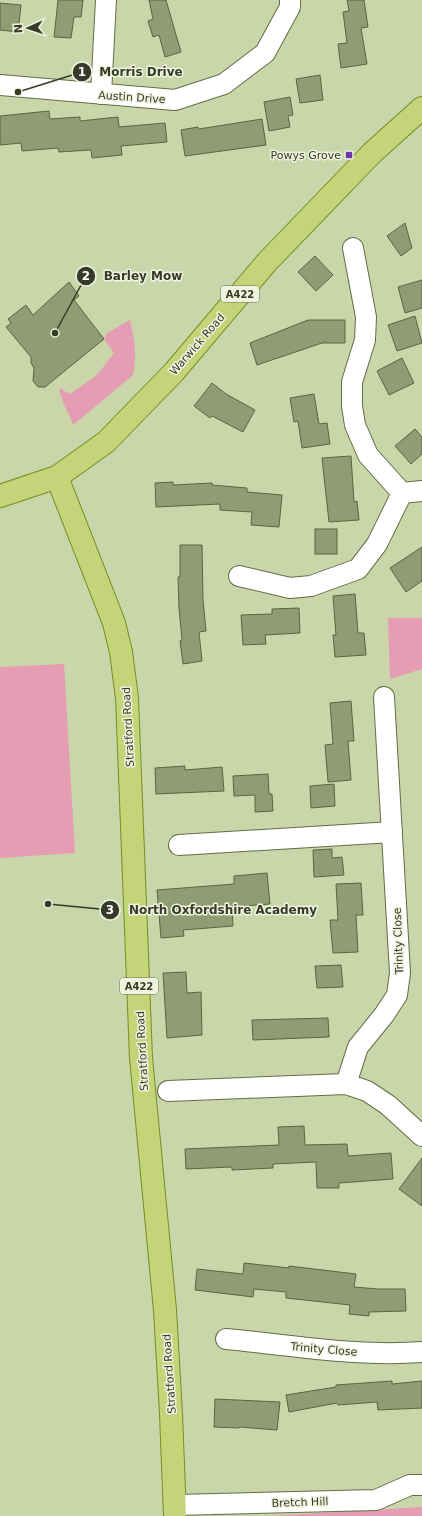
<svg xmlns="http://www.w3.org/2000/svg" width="422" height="1516" font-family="'DejaVu Sans',sans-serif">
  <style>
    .green { fill: #e49db2 }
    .building { fill: #919c73; stroke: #5b653d }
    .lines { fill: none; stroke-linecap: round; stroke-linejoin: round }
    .minor-casing { stroke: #636d46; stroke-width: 22 }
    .major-casing { stroke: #798c22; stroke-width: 24 }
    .minor { stroke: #fff; stroke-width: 20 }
    .major { stroke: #c4d479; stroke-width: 22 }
    .poi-dot { fill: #6c37ad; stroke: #eef4de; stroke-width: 1.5 }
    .labels { text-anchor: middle; stroke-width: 3; stroke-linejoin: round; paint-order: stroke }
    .shield { fill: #eef4de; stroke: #6d725f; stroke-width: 1 }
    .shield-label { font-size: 10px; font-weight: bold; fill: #363a29 }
    .street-label { font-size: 11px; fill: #363a29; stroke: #eef4de }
    .poi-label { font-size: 11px; fill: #363a29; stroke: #eef4de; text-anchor: end }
    .leader { fill: none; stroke: #363a29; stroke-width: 1.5 }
    .callout-dot { fill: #363a29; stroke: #eef4de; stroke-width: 1.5 }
    .mark-label { font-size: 12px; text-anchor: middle; font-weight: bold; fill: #fff }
    .callout-label { font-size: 12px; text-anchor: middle; font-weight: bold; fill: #363a29; stroke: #eef4de; stroke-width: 3; stroke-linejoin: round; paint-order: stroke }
  </style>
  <rect width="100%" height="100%" fill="#cad6aa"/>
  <!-- green -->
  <g class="green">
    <path d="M 130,320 C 135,341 137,354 133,375 L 73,425 C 68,410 62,404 59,388 L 70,394 L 97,375 L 114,353 L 104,339 L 107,333 Z"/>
    <polygon points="388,618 422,618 422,669 390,679"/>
    <polygon points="64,664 75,853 0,858 0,667"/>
    <polygon points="422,1507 422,1516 269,1516"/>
  </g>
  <!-- building -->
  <g class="building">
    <polygon points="58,0 83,0 81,17 74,17 71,38 54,37"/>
    <polygon points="149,0 166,0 181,52 165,57 159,35 153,37 148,21 153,19"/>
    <polygon points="347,0 364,0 368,27 361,28 367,64 341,68 338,44 347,43 343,12 349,11"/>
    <polygon points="0,3 21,5 18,32 0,30"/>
    <polygon points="320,75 323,100 300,103 296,79"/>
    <polygon points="290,97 293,115 288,116 290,127 269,131 264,102"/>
    <polygon points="49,111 50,119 80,117 80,121 118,117 119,127 165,123 167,142 121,146 122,155 92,158 91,150 59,152 58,148 22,151 21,143 0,145 0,116"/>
    <polygon points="262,119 266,145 185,156 181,130 198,127 199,129"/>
    <polygon points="405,223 412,248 401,256 387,236"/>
    <polygon points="315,256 333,275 316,291 298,272"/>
    <polygon points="422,280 422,308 405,313 398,287"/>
    <polygon points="69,282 79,296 74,300 104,339 45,387 38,387 33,381 34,368 31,363 31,357 6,327 11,323 8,319 26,305 33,315"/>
    <polygon points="415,316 422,343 397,351 388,325"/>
    <polygon points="308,320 345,320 345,343 322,343 257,365 250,343"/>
    <polygon points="402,358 414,383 389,395 377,371"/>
    <polygon points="212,383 226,394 255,410 243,432 212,416 210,418 194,406"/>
    <polygon points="314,394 319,424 327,423 330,444 302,448 298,421 294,422 290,398"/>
    <polygon points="415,429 422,437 422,454 411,464 395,446"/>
    <polygon points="351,456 354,502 357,501 359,520 329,522 322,458"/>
    <polygon points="173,482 173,485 212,483 212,485 247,488 247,492 282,495 279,527 251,525 252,512 220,510 220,504 156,507 155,483"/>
    <rect x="315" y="529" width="22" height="25"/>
    <polygon points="180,545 202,545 203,600 206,631 199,632 202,661 183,664 180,641 182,640 179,608 178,577 180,577"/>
    <polygon points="422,547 422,581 406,592 390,568"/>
    <polygon points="355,594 358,633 364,633 366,655 335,657 333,635 336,635 333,596"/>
    <polygon points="299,608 300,633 265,635 266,644 243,645 241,615 272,614 272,609"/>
    <polygon points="351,701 354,741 348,741 351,780 328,782 325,745 333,744 330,703"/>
    <polygon points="185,766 185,770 222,767 224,791 156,794 155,768"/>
    <polygon points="268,774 269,794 272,794 273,811 255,812 255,795 234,796 233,776"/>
    <polygon points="334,784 335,806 311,808 310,786"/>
    <polygon points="332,849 332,858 342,857 344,875 314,877 313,850"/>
    <polygon points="267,873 270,904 232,907 233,926 183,930 184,936 161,938 157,890 234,884 234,876"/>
    <polygon points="361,883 363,915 356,915 358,952 333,953 330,920 338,920 336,884"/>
    <polygon points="341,965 343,987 317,988 315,966"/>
    <polygon points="186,972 187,993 201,992 202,1035 167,1038 163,973"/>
    <polygon points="328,1018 329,1037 253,1040 252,1020"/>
    <polygon points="304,1126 305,1145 347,1144 348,1156 391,1153 393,1179 339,1183 339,1188 317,1188 316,1162 273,1164 273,1168 232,1170 232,1167 186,1169 185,1149 279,1145 278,1127"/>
    <polygon points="422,1158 422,1206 399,1189"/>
    <polygon points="244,1263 289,1268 289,1266 356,1274 354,1287 378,1289 405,1289 406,1311 369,1312 369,1316 349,1314 350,1305 286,1298 286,1292 254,1289 253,1297 195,1290 197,1269 243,1274"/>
    <polygon points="392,1381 392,1384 422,1381 422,1408 378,1410 377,1402 338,1405 337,1403 289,1412 286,1395 336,1387 336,1385"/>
    <polygon points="215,1399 280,1402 277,1430 239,1427 239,1428 214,1427"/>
  </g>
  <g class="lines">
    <!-- minor casing -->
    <g class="minor-casing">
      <g id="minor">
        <polyline points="0,85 175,100 224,84 265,53 290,7 290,0"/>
        <polyline points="101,94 106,0"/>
        <polyline points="353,248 366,317 365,340 352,382 352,406 355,425 368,455 402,493"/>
        <polyline points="239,576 290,588 311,586 358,569 377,544 402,493 422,491"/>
        <polyline points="179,845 392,832"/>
        <polyline points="346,1084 358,1047 384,1015 397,995 400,973 384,697"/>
        <polyline points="168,1091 346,1084 367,1091 388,1105 422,1136"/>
        <path d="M 226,1339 C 291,1345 357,1357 422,1352"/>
        <polyline points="175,1505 376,1500 410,1485 422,1485"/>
      </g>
    </g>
    <!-- major casing -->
    <g class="major-casing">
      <g id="major">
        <polyline points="57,477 114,623 121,652 127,698 141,1058 165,1310 171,1414 175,1516"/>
        <polyline points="0,496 57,477 106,442 174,372 267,262 372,153 422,108"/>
      </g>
    </g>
    <!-- minor -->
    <use href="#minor" class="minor"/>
    <!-- major -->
    <use href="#major" class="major"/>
  </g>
  <!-- markers -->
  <rect class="poi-dot" x="345" y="151" width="8" height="8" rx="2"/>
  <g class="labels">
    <!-- shield labels -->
    <g class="shield">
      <rect x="221" y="286" width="38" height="16" rx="3"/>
      <rect x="120" y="978" width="38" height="16" rx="3"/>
    </g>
    <g class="shield-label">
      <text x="240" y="298">A422</text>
      <text x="139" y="990">A422</text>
    </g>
    <!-- street labels -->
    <g class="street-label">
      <text transform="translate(132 97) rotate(4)" y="4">Austin Drive</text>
      <text transform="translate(197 344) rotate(-49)" y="4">Warwick Road</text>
      <text transform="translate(128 727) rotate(-93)" y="4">Stratford Road</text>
      <text transform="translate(398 941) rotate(-92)" y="4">Trinity Close</text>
      <text transform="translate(142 1051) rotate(-93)" y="4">Stratford Road</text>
      <text transform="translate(324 1349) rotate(5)" y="4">Trinity Close</text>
      <text transform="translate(169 1374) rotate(-94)" y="4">Stratford Road</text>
      <text transform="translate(300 1502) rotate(-2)" y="4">Bretch Hill</text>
    </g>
    <!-- poi labels -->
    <g class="poi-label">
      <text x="341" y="159">Powys Grove</text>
    </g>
  </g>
  <!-- callouts -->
  <path class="leader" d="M18 92L82 72M55 333L86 276M48 904L110 910"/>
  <g class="callout-dot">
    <circle cx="18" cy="92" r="4"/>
    <circle cx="55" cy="333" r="4"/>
    <circle cx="48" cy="904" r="4"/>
    <circle cx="82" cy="72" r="10"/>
    <circle cx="86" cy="276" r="10"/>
    <circle cx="110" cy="910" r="10"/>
  </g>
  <g class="mark-label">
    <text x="82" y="76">1</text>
    <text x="86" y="280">2</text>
    <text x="110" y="914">3</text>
  </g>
  <g class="callout-label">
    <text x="141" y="76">Morris Drive</text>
    <text x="143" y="280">Barley Mow</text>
    <text x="223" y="914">North Oxfordshire Academy</text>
  </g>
  <!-- north arrow -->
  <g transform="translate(28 28) rotate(267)" stroke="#eef4de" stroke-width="3" paint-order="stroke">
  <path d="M0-3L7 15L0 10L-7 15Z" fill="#363a29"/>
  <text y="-6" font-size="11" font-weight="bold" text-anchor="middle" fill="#363a29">N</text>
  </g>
</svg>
